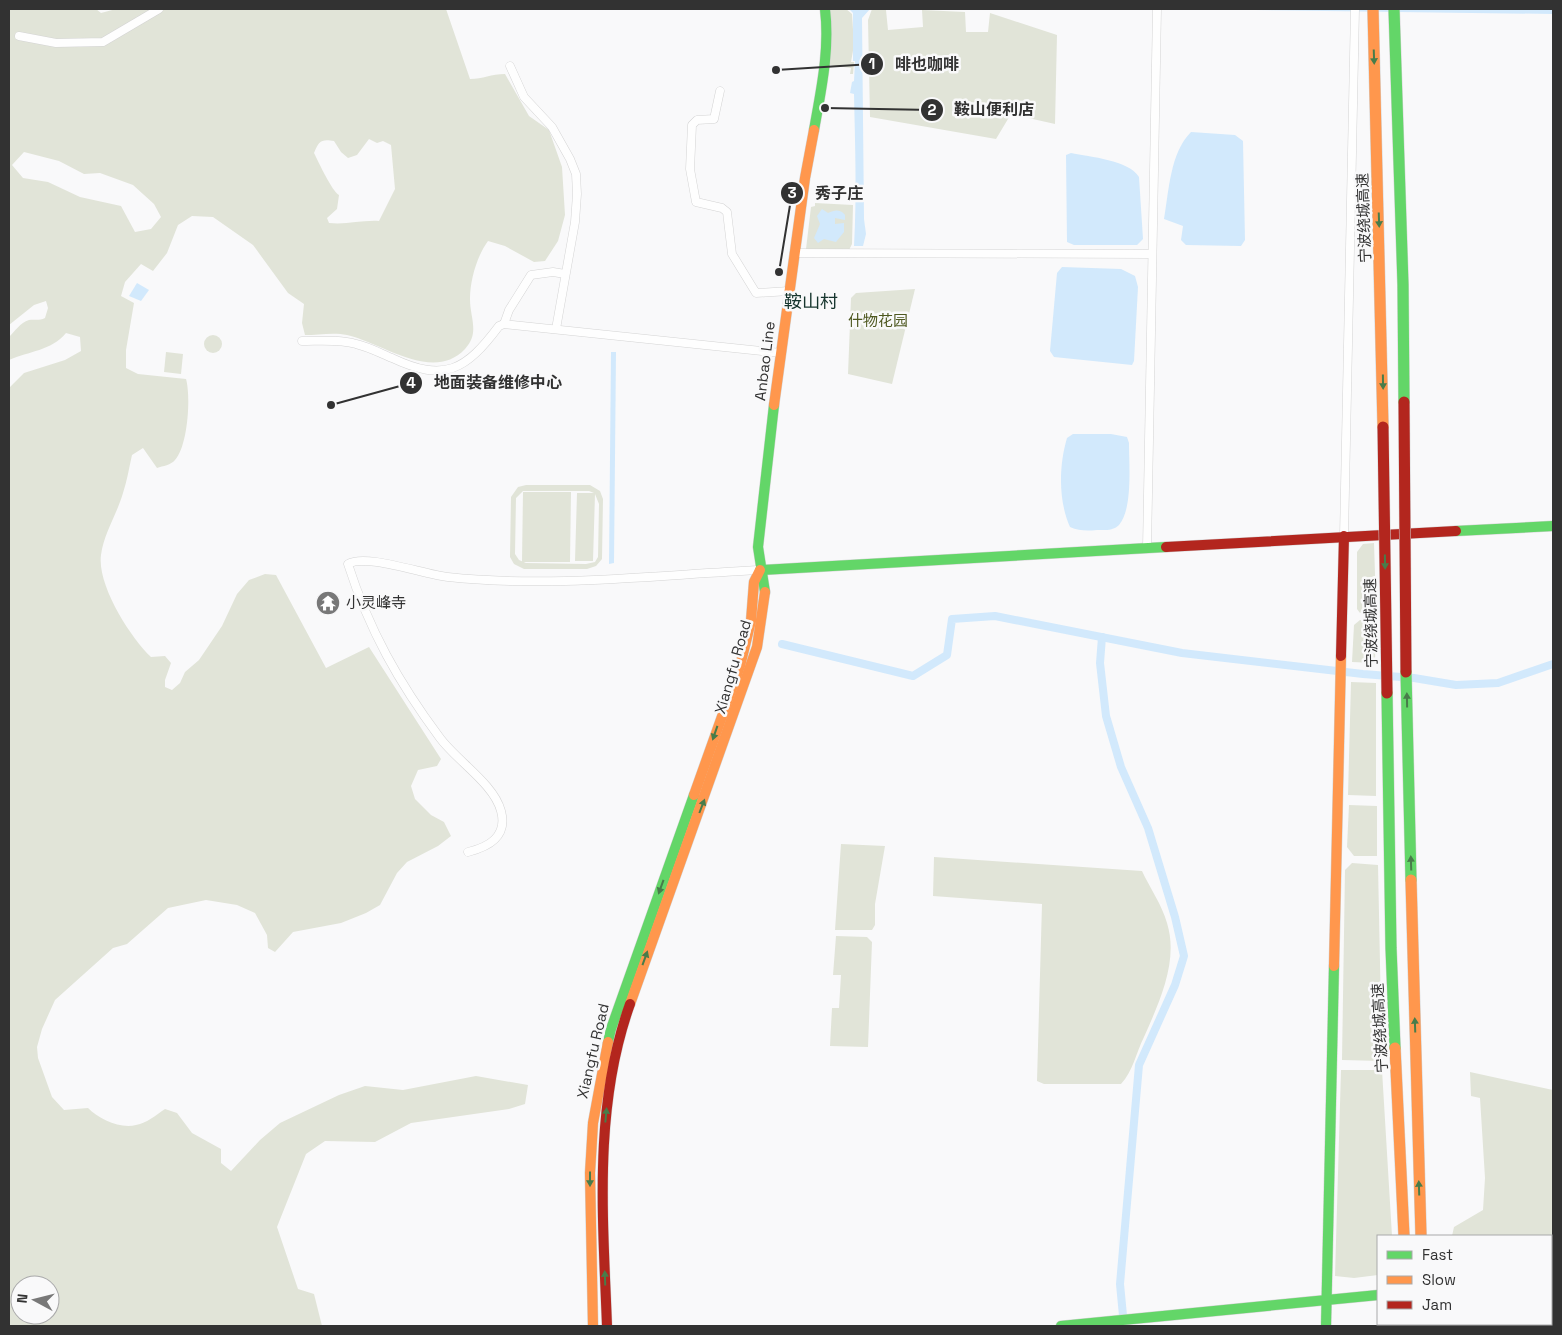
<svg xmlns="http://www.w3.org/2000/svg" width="1562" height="1335" font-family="'Space Grotesk','Noto Sans SC',sans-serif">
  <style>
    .green { fill: #e1e4d8; fill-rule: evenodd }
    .water { fill: #d2e9fc }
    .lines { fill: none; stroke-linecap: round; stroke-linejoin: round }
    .canal { stroke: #d2e9fc; stroke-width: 8 }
    .street-casing { stroke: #d4d4d4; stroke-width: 9 }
    .fast-casing { stroke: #d4d4d4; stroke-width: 11 }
    .slow-casing { stroke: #d4d4d4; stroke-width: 11 }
    .jam-casing { stroke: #d4d4d4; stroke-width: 11 }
    .street { stroke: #fefefe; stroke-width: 8 }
    .fast { stroke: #63d668; stroke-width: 10 }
    .slow { stroke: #ff974d; stroke-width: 10 }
    .jam { stroke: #b3261e; stroke-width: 10 }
    .fast-bridge-casing { stroke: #d4d4d4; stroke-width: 12; stroke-linecap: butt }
    .slow-bridge-casing { stroke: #d4d4d4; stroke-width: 12; stroke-linecap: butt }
    .jam-bridge-casing { stroke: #d4d4d4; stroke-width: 12; stroke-linecap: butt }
    .fast-bridge { stroke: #63d668; stroke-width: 11 }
    .slow-bridge { stroke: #ff974d; stroke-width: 11 }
    .jam-bridge { stroke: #b3261e; stroke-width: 11 }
    .oneway { fill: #487c4a }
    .labels { text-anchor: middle; stroke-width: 5; stroke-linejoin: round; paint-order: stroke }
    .street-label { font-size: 15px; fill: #323232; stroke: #f9f9fa }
    .park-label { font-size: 15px; fill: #4e5820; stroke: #f9f9fa }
    .poi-label { font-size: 15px; fill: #323232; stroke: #f9f9fa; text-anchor: start }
    .quarter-label { font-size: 18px; fill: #16352d; stroke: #f9f9fa }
    .leader { fill: none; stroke: #323232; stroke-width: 2 }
    .callout-dot { fill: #323232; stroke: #f9f9fa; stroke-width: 2 }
    .mark-label { font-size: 15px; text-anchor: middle; font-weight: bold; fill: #fff }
    .callout-label { font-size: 16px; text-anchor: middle; font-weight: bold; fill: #323232; stroke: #f9f9fa; stroke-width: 5; stroke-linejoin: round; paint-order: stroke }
  </style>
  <rect width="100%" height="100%" fill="#f9f9fa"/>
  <!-- green -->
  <g class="green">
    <path d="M 9,9 L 96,9 L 101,13 L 116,9 L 446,9 L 470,79 C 483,79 491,74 505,74 L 529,116 L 549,130 L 562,167 L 565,215 L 558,241 L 545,261 L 534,262 L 505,246 L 488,241 C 477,256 470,280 470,299 C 470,318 480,333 465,349 C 433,383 383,343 347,335 C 334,332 318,335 305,335 L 302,323 L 304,304 L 288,293 L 253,245 L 213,217 L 192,216 L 178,225 L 167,253 L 153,271 L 141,264 L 125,282 L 121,296 L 134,303 L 126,350 L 126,368 L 138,374 L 186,379 C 191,396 188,446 175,460 C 171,465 163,466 157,468 L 143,448 L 132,455 C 129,468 127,481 123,493 C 117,514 104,533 101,555 C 97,585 130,637 151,657 L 165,656 L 171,663 L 165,680 L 165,687 L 172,690 L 180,683 L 185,672 L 199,660 L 222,626 L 237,594 L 249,580 L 265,574 L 276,575 L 326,668 L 369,647 L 441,759 L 437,766 L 418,770 L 411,786 L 415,799 L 431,815 L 444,822 L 451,836 L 438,846 L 407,862 L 397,873 L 380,905 L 366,913 L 341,923 L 293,932 L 275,952 L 268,948 L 267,935 L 255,913 L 237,905 L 206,900 L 168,908 L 127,944 L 113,948 L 55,1000 L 42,1029 L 37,1047 L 38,1058 L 52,1097 L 64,1110 L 88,1108 C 99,1119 120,1129 136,1125 C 147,1123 156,1115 165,1109 L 177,1113 L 192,1133 L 221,1149 L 221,1163 L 231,1171 L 260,1140 L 280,1123 L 339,1095 L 365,1086 L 403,1090 L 476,1076 L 528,1085 L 525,1104 L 509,1109 L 411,1123 L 375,1142 L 325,1141 L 306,1154 L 277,1227 L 298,1289 L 314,1294 L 322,1326 L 9,1326 L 9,388 L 24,373 L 65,360 L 81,351 L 80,337 L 66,333 C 51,351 29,351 9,360 L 9,337 C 15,331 20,323 29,320 C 34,319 39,321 45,318 L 48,308 L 46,301 L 34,305 L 9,325 ZM 369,139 L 377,143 L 383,141 L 391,145 L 395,189 L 379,221 C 361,220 346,225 329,223 L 327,218 L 337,209 L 339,195 C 332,191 319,163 314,153 C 319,141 321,139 334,141 L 341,152 L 348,158 L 357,155 ZM 24,152 L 59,161 L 84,174 L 100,173 L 133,185 L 154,204 L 161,217 L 151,229 L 135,232 L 121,206 L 80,197 L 48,182 L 23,178 L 12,165 ZM 20,1285 L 50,1285 L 50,1315 L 20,1315 Z"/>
    <polygon points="828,9 846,9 852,14 854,45 851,62 854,62 853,74 850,74 851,68 828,65"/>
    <polygon points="872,9 886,10 888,30 923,27 922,10 965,12 966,32 988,32 990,13 1057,35 1055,124 1011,114 996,139 870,117 868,20"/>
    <polygon points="815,203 853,205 852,244 849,250 806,249 811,207 815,206"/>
    <polygon points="915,289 892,384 848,374 851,298 856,293"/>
    <circle cx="213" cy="344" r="9"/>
    <polygon points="166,352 183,354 181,374 164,372"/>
    <path d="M 526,485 L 590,485 L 600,491 L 603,499 L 602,559 L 596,566 L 587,569 L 524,569 L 514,564 L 510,557 L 511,497 L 518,487 ZM 523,491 L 589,491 L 594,493 L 577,493 L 575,561 L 593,561 L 595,494 L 599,504 L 598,557 L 595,562 L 586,564 L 526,563 L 519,560 L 515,554 L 516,498 Z"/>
    <polygon points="523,492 571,492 570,562 522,562"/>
    <polygon points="1374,543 1376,607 1360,613 1357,609 1357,552 1363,544"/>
    <polygon points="1360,620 1376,621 1375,663 1352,662 1354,625"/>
    <polygon points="1351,682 1376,683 1376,796 1348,795"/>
    <polygon points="1349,805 1377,806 1377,856 1354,856 1347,847"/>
    <polygon points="841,844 885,846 875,904 875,925 872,930 835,930"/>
    <path d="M 934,857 L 1142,871 C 1150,888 1162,905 1167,923 C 1179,961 1159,1003 1144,1037 C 1136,1053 1133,1071 1121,1084 L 1044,1084 L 1037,1081 L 1042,904 L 933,896 Z"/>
    <polygon points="1352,863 1378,865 1382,1061 1342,1060 1345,870"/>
    <polygon points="836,936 867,937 872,942 868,1047 830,1046 832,1008 839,1008 841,975 833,975"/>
    <polygon points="1341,1070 1382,1070 1392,1236 1378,1236 1378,1275 1354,1278 1335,1276"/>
    <polygon points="1470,1072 1553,1090 1553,1263 1551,1263 1551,1236 1452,1236 1454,1227 1483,1210 1485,1178 1480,1098 1471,1096"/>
  </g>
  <!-- water -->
  <g class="water">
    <path d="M 849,9 L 870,9 L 862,18 L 864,219 L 866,234 L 863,246 L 854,246 C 857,195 855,143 854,94 L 850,93 L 852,82 L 854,81 L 855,61 L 853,61 L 853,13 Z"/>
    <polygon points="1184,9 1553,9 1553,14"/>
    <path d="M 1191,132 L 1235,135 L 1243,141 L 1245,240 L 1241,246 L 1186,245 L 1181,240 L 1183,226 L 1164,219 C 1169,191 1170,153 1191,132 Z"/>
    <path d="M 1071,153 C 1090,157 1129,160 1139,177 L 1143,239 L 1137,245 L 1074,245 L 1067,242 L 1066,155 Z"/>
    <path d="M 822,209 L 828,213 C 835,210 840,209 845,215 L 845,220 L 835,218 L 835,224 L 844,223 L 844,232 L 836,242 L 824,239 L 818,243 L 814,238 L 820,224 L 817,216 Z"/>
    <polygon points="1062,267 1121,269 1135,276 1138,287 1134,361 1132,365 1054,357 1050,351 1057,273"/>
    <polygon points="137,283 149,290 141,301 129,296"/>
    <polygon points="611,352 616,352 614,563 609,564"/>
    <path d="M 1073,434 L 1111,434 L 1127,437 L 1129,443 C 1129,463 1133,509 1119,525 C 1113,531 1105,530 1097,530 C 1087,531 1079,531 1070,527 C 1058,500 1059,465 1067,438 Z"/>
  </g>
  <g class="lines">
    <!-- canal -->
    <g class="canal">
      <polyline points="1102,637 1100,663 1106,716 1121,767 1148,828 1175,917 1184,956 1175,985 1139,1065 1120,1284 1124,1326"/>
      <polyline points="782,644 913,676 947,655 952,619 995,616 1182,653 1363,674 1414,678 1456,685 1498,683 1553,664"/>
    </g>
    <!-- street casing -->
    <g class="street-casing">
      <g id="street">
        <polyline points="19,36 56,43 103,42 159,9"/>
        <polyline points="510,66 524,97 552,127 570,159 576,174 577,194 575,222 556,329"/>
        <polyline points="720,91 714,119 697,120 692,125 690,169 696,202 722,208 727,212 732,254 756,293 789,291"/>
        <polyline points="794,253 1152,254"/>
        <polyline points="504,324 509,310 531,275 553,272 565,274"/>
        <path d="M 302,341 C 320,341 339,339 356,344 C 369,347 380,353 392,358 C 445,383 466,370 499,326 L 504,324 L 781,353"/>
        <polyline points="1344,536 1355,9"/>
        <polyline points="1147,548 1157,9"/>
        <path d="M 468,852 C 488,847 508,837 501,811 C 494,784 457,761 440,738 C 399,683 369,630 348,564 C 366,553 425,575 448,577 C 551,588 657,575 760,570"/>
      </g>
    </g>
    <!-- fast casing -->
    <g class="fast-casing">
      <g id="fast">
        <path d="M 814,130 C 821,90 830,50 825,9"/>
        <polyline points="1456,531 1553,526"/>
        <polyline points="760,570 1166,547"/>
        <polyline points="765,592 758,547 774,405"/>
        <polyline points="608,1042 611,1029 694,795"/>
        <polyline points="1429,1324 1429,1326"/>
        <polyline points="1061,1326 1378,1295"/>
        <polyline points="1326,1326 1334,966"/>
      </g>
    </g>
    <!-- slow casing -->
    <g class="slow-casing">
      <g id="slow">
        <polyline points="774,405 805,178 814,130"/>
        <polyline points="694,795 740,666 751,621 754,582 760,570"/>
        <polyline points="1334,966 1341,656"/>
        <polyline points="630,1004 757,647 765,592"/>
        <polyline points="1551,1280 1553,1280"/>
        <polyline points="1411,1324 1412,1326"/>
        <polyline points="593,1326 590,1173 593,1123 608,1042"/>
      </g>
    </g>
    <!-- jam casing -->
    <g class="jam-casing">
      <g id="jam">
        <polyline points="1166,547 1456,531"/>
        <polyline points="1341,656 1344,536"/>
        <path d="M 607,1326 C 603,1218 593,1107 630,1004"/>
      </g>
    </g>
    <!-- street -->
    <use href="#street" class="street"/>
    <!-- fast -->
    <use href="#fast" class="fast"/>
    <!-- slow -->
    <use href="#slow" class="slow"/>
    <!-- jam -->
    <use href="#jam" class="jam"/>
    <!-- fast-bridge casing -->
    <g class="fast-bridge-casing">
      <g id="fast-bridge">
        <polyline points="1394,9 1403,285 1404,402"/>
        <polyline points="1406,672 1411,880"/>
        <polyline points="1387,693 1391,948 1395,1048"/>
      </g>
    </g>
    <!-- slow-bridge casing -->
    <g class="slow-bridge-casing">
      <g id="slow-bridge">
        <polyline points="1373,9 1383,427"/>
        <polyline points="1411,880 1421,1236"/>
        <polyline points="1395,1048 1404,1236"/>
      </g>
    </g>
    <!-- jam-bridge casing -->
    <g class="jam-bridge-casing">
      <g id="jam-bridge">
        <polyline points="1404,402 1406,672"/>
        <polyline points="1383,427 1387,693"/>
      </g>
    </g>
    <!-- fast-bridge -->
    <use href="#fast-bridge" class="fast-bridge"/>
    <!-- slow-bridge -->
    <use href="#slow-bridge" class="slow-bridge"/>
    <!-- jam-bridge -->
    <use href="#jam-bridge" class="jam-bridge"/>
  </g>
  <!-- one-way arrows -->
  <defs><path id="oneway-solid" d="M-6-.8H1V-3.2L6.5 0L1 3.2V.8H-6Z" transform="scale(1.25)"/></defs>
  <g class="oneway">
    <use href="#oneway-solid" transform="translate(1374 57) rotate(88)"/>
    <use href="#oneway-solid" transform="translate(1379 220) rotate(88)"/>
    <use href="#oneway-solid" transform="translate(1383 382) rotate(89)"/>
    <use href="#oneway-solid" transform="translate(1385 562) rotate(89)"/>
    <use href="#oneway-solid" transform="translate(1407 700) rotate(-91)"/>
    <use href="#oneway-solid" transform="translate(715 733) rotate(109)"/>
    <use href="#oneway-solid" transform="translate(702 806) rotate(-69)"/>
    <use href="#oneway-solid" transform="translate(1411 863) rotate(-92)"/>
    <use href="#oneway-solid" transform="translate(661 887) rotate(110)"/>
    <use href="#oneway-solid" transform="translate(645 958) rotate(-70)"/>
    <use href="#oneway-solid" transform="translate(1415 1025) rotate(-92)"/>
    <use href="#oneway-solid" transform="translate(606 1115) rotate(-85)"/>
    <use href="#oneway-solid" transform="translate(590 1179) rotate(90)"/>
    <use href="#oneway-solid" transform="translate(1419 1188) rotate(-92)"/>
    <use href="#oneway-solid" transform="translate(605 1278) rotate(-92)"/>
  </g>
  <!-- icons -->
  <defs>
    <g id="temple-disc" transform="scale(1.25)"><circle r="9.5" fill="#787878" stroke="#f9f9fa"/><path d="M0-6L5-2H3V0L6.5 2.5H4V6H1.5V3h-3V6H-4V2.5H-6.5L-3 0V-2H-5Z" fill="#fff"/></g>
  </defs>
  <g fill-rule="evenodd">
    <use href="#temple-disc" x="328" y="603"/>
  </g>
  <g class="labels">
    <!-- street labels -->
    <g class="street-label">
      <text transform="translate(1364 218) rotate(-92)" y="5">宁波绕城高速</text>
      <text transform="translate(765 361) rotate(-83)" y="5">Anbao Line</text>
      <text transform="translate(1371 623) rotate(-91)" y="5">宁波绕城高速</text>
      <text transform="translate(733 667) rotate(-74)" y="5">Xiangfu Road</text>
      <text transform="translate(1380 1028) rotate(-93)" y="5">宁波绕城高速</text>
      <text transform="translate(593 1051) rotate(-77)" y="5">Xiangfu Road</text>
    </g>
    <!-- park labels -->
    <g class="park-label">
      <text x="878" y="326">什物花园</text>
    </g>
    <!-- poi labels -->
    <g class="poi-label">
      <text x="346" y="608">小灵峰寺</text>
    </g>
    <!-- quarter labels -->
    <g class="quarter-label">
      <text x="811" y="308">鞍山村</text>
    </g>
  </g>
  <!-- callouts -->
  <path class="leader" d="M776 70L872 64M825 108L932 110M779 272L792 193M331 405L411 383"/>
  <g class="callout-dot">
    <circle cx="776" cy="70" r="5"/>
    <circle cx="825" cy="108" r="5"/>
    <circle cx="779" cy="272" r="5"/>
    <circle cx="331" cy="405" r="5"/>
    <circle cx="872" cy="64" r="12"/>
    <circle cx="932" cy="110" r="12"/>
    <circle cx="792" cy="193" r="12"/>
    <circle cx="411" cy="383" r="12"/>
  </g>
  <g class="mark-label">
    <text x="872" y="69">1</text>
    <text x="932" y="115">2</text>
    <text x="792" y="198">3</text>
    <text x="411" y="388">4</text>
  </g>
  <g class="callout-label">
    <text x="927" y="70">啡也咖啡</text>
    <text x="994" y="115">鞍山便利店</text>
    <text x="839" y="199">秀子庄</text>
    <text x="498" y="388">地面装备维修中心</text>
  </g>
  <!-- border -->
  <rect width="1562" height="1335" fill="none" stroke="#323232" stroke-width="20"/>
  <!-- legend -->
  <rect x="1377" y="1235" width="175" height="90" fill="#f9f9fa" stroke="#a9a9aa"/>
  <rect x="1387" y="1251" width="25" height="8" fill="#63d668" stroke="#a9a9aa"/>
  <text x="1422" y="1260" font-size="15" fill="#323232">Fast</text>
  <rect x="1387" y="1276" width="25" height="8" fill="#ff974d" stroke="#a9a9aa"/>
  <text x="1422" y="1285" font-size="15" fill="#323232">Slow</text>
  <rect x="1387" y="1301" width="25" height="8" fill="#b3261e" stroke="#a9a9aa"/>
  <text x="1422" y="1310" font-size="15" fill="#323232">Jam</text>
  <!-- north arrow -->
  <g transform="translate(35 1300) rotate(277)"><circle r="24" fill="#f9f9fa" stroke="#a9a9aa"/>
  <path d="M0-4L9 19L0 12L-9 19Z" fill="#787878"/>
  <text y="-8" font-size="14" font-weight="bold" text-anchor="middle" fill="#323232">N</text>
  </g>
</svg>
